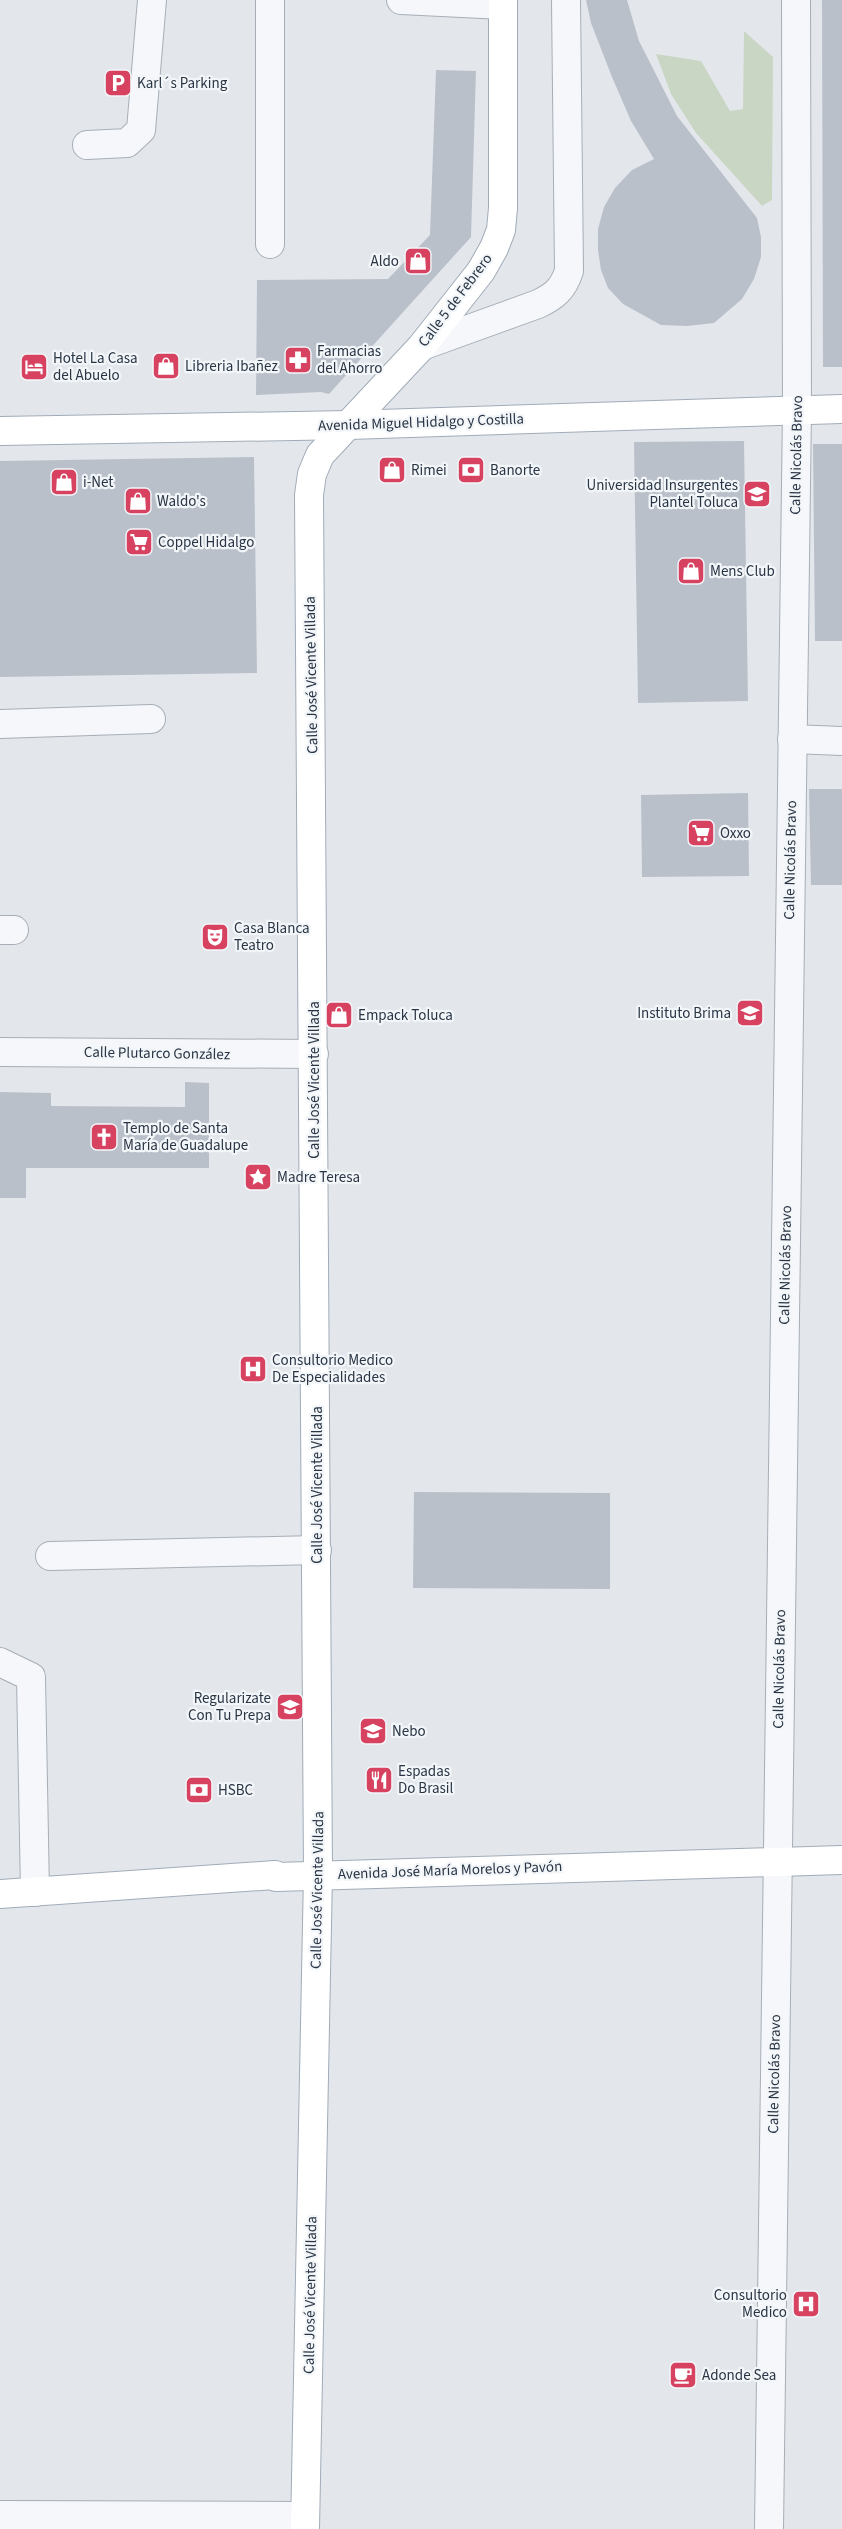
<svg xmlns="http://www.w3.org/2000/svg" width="842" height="2529" font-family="'Source Sans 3',sans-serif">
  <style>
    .green { fill: #c9d6c3 }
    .building { fill: #bac0ca }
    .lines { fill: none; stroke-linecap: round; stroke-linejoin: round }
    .minor-casing { stroke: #a7aeb7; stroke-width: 30 }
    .major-casing { stroke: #a1acb8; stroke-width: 30 }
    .minor { stroke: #f6f7fa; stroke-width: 28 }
    .major { stroke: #fff; stroke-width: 28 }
    .labels { text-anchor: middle; stroke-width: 4.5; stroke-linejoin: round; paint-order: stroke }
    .poi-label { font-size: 15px; fill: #293545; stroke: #f3f6f9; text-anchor: start }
    .street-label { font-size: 15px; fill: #293545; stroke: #f3f6f9 }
  </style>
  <rect width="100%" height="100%" fill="#e3e7ec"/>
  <!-- green -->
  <polygon class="green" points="744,31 773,57 772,200 762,206 696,133 671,94 656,54 701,61 730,111 743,109"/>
  <!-- building -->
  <g class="building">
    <polygon points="586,0 627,0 639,41 677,116 757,218 761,237 761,257 754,279 742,299 714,323 687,326 661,325 623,304 608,288 601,270 598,250 598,229 604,207 615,188 632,170 654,159 631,121 612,77 591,23"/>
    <polygon points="822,0 842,0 842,367 823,367"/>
    <polygon points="436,70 476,71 471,237 329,394 321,392 256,395 257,280 388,279 430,235"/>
    <polygon points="744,441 748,701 638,703 634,442"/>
    <polygon points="813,444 842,444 842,641 815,641"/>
    <polygon points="254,457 257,673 0,677 0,461"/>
    <polygon points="809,789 842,789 842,885 811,885"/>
    <polygon points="748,793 749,876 642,877 641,795"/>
    <polygon points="185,1082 209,1083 209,1168 26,1168 26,1198 0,1198 0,1092 51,1093 51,1106 185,1107"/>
    <polygon points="414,1492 610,1493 610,1589 413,1588"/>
  </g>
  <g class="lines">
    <!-- minor casing -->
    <g class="minor-casing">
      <g id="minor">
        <polyline points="270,0 270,244"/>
        <polyline points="401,0 503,5"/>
        <polyline points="87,145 127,143 141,130 152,0"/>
        <path d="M 422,346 L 538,304 C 555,296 563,289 569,271 L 566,0"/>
        <polyline points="0,724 151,719"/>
        <polyline points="792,739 842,741"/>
        <polyline points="0,930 14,930"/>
        <polyline points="0,1052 314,1054"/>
        <polyline points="50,1556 317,1550"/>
        <polyline points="0,1662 31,1677 35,1892"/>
        <polyline points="0,2515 305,2516"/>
        <polyline points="769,2529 797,409 796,0"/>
      </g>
    </g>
    <!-- major casing -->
    <g class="major-casing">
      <g id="major">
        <polyline points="0,431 349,425 842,409"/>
        <polyline points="0,1894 275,1875 276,1877 842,1860"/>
        <polyline points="305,2529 318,1874 309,495 312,474 320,455 422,346 481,271 494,248 501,230 503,208 503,0"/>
      </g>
    </g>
    <!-- minor -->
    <use href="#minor" class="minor"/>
    <!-- major -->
    <use href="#major" class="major"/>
  </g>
  <!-- icons -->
  <defs>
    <g id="parking-square" transform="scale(1.4375)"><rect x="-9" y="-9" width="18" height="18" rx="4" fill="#d74260" stroke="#f3f6f9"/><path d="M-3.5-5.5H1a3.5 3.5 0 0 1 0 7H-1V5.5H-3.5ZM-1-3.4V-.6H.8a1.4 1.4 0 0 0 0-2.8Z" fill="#fff"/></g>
    <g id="shop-square" transform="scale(1.4375)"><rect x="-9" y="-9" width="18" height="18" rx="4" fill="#d74260" stroke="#f3f6f9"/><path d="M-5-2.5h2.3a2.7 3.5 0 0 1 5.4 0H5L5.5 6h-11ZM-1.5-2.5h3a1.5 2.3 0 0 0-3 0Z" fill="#fff"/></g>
    <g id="pharmacy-square" transform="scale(1.4375)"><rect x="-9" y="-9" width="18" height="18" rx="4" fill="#d74260" stroke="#f3f6f9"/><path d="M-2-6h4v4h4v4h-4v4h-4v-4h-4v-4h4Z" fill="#fff"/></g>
    <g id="hotel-square" transform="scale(1.4375)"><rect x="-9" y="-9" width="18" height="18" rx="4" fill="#d74260" stroke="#f3f6f9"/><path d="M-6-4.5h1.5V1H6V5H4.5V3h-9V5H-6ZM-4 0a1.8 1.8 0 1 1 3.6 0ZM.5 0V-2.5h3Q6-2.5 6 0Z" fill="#fff"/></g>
    <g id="bank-square" transform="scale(1.4375)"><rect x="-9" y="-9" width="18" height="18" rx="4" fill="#d74260" stroke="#f3f6f9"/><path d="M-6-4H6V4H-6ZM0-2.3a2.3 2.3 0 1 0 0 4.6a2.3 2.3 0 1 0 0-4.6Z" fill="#fff"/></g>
    <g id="university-square" transform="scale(1.4375)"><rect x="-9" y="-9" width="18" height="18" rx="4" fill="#d74260" stroke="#f3f6f9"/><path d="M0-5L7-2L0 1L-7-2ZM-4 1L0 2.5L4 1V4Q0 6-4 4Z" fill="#fff"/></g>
    <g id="supermarket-square" transform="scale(1.4375)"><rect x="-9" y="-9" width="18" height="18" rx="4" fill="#d74260" stroke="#f3f6f9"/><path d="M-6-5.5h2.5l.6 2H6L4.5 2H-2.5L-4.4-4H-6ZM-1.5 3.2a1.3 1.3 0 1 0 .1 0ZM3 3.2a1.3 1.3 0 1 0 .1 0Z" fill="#fff"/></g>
    <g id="theatre-square" transform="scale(1.4375)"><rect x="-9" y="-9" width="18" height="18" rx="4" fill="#d74260" stroke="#f3f6f9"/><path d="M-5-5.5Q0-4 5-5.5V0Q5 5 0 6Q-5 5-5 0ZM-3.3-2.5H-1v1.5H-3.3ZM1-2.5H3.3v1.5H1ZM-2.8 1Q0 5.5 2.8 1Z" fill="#fff"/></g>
    <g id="school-square" transform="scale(1.4375)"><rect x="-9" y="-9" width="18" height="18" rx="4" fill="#d74260" stroke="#f3f6f9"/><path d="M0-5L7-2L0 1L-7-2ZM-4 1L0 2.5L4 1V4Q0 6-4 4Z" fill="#fff"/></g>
    <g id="church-square" transform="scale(1.4375)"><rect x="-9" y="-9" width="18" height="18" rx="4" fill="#d74260" stroke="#f3f6f9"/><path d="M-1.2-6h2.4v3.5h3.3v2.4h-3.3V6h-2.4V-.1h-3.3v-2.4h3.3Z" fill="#fff"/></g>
    <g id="sight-square" transform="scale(1.4375)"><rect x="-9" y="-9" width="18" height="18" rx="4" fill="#d74260" stroke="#f3f6f9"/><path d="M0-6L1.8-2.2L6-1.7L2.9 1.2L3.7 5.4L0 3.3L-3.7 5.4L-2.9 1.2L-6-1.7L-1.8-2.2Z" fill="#fff"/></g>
    <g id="hospital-square" transform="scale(1.4375)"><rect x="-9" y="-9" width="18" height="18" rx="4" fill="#d74260" stroke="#f3f6f9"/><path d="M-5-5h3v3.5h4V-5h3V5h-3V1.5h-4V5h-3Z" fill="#fff"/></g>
    <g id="restaurant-square" transform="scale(1.4375)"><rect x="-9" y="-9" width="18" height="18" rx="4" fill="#d74260" stroke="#f3f6f9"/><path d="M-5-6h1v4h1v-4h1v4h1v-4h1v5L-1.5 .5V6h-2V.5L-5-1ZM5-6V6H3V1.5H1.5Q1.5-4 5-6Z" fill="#fff"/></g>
    <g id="cafe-square" transform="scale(1.4375)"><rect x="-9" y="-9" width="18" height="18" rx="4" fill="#d74260" stroke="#f3f6f9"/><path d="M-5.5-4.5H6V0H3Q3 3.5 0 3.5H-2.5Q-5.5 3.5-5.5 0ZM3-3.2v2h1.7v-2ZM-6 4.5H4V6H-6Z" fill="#fff"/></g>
  </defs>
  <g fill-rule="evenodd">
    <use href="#parking-square" x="118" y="83"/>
    <use href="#shop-square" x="418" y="261"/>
    <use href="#pharmacy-square" x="298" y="360"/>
    <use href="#shop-square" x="166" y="366"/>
    <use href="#hotel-square" x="34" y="367"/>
    <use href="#shop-square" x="392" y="470"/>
    <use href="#bank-square" x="471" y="470"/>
    <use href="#shop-square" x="64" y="482"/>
    <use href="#university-square" x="757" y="494"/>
    <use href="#shop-square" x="138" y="501"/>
    <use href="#supermarket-square" x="139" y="542"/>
    <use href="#shop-square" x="691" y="571"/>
    <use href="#supermarket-square" x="701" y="833"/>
    <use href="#theatre-square" x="215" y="937"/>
    <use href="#school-square" x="750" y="1013"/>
    <use href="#shop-square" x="339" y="1015"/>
    <use href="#church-square" x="104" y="1137"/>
    <use href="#sight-square" x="258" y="1177"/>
    <use href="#hospital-square" x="253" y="1369"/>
    <use href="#university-square" x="290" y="1707"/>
    <use href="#university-square" x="373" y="1731"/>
    <use href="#restaurant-square" x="379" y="1780"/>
    <use href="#bank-square" x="199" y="1790"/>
    <use href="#hospital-square" x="806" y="2304"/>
    <use href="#cafe-square" x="683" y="2375"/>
  </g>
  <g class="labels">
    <!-- poi labels -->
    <g class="poi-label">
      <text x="137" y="88">Karl´s Parking</text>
      <text x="399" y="266" text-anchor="end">Aldo</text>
      <text x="317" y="356">Farmacias<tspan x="317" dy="17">del Ahorro</tspan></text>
      <text x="53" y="363">Hotel La Casa<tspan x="53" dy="17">del Abuelo</tspan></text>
      <text x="185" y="371">Libreria Ibañez</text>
      <text x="411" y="475">Rimei</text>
      <text x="490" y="475">Banorte</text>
      <text x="83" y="487">i-Net</text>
      <text x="738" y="490" text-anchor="end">Universidad Insurgentes<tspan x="738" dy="17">Plantel Toluca</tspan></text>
      <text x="157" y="506">Waldo's</text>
      <text x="158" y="547">Coppel Hidalgo</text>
      <text x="710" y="576">Mens Club</text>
      <text x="720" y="838">Oxxo</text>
      <text x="234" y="933">Casa Blanca<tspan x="234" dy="17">Teatro</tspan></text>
      <text x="731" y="1018" text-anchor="end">Instituto Brima</text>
      <text x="358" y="1020">Empack Toluca</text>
      <text x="123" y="1133">Templo de Santa<tspan x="123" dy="17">María de Guadalupe</tspan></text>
      <text x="277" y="1182">Madre Teresa</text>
      <text x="272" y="1365">Consultorio Medico<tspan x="272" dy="17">De Especialidades</tspan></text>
      <text x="271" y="1703" text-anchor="end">Regularizate<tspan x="271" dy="17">Con Tu Prepa</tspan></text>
      <text x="392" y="1736">Nebo</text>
      <text x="398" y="1776">Espadas<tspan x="398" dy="17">Do Brasil</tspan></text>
      <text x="218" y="1795">HSBC</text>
      <text x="787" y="2300" text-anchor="end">Consultorio<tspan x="787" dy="17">Medico</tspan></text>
      <text x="702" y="2380">Adonde Sea</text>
    </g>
    <!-- street labels -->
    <g class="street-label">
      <text transform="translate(455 300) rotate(-53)" y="5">Calle 5 de Febrero</text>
      <text transform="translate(421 422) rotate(-2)" y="5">Avenida Miguel Hidalgo y Costilla</text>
      <text transform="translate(796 455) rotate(-89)" y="5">Calle Nicolás Bravo</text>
      <text transform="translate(311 675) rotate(-91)" y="5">Calle José Vicente Villada</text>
      <text transform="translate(790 860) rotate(-89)" y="5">Calle Nicolás Bravo</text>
      <text transform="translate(157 1053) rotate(1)" y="5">Calle Plutarco González</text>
      <text transform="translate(314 1080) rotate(-90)" y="5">Calle José Vicente Villada</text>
      <text transform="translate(785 1265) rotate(-89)" y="5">Calle Nicolás Bravo</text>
      <text transform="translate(317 1485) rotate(-90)" y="5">Calle José Vicente Villada</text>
      <text transform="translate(779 1669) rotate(-89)" y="5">Calle Nicolás Bravo</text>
      <text transform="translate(450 1870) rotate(-2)" y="5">Avenida José María Morelos y Pavón</text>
      <text transform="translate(317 1890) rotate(-89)" y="5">Calle José Vicente Villada</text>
      <text transform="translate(774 2074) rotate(-89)" y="5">Calle Nicolás Bravo</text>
      <text transform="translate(310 2295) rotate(-89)" y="5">Calle José Vicente Villada</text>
    </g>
  </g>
</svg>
